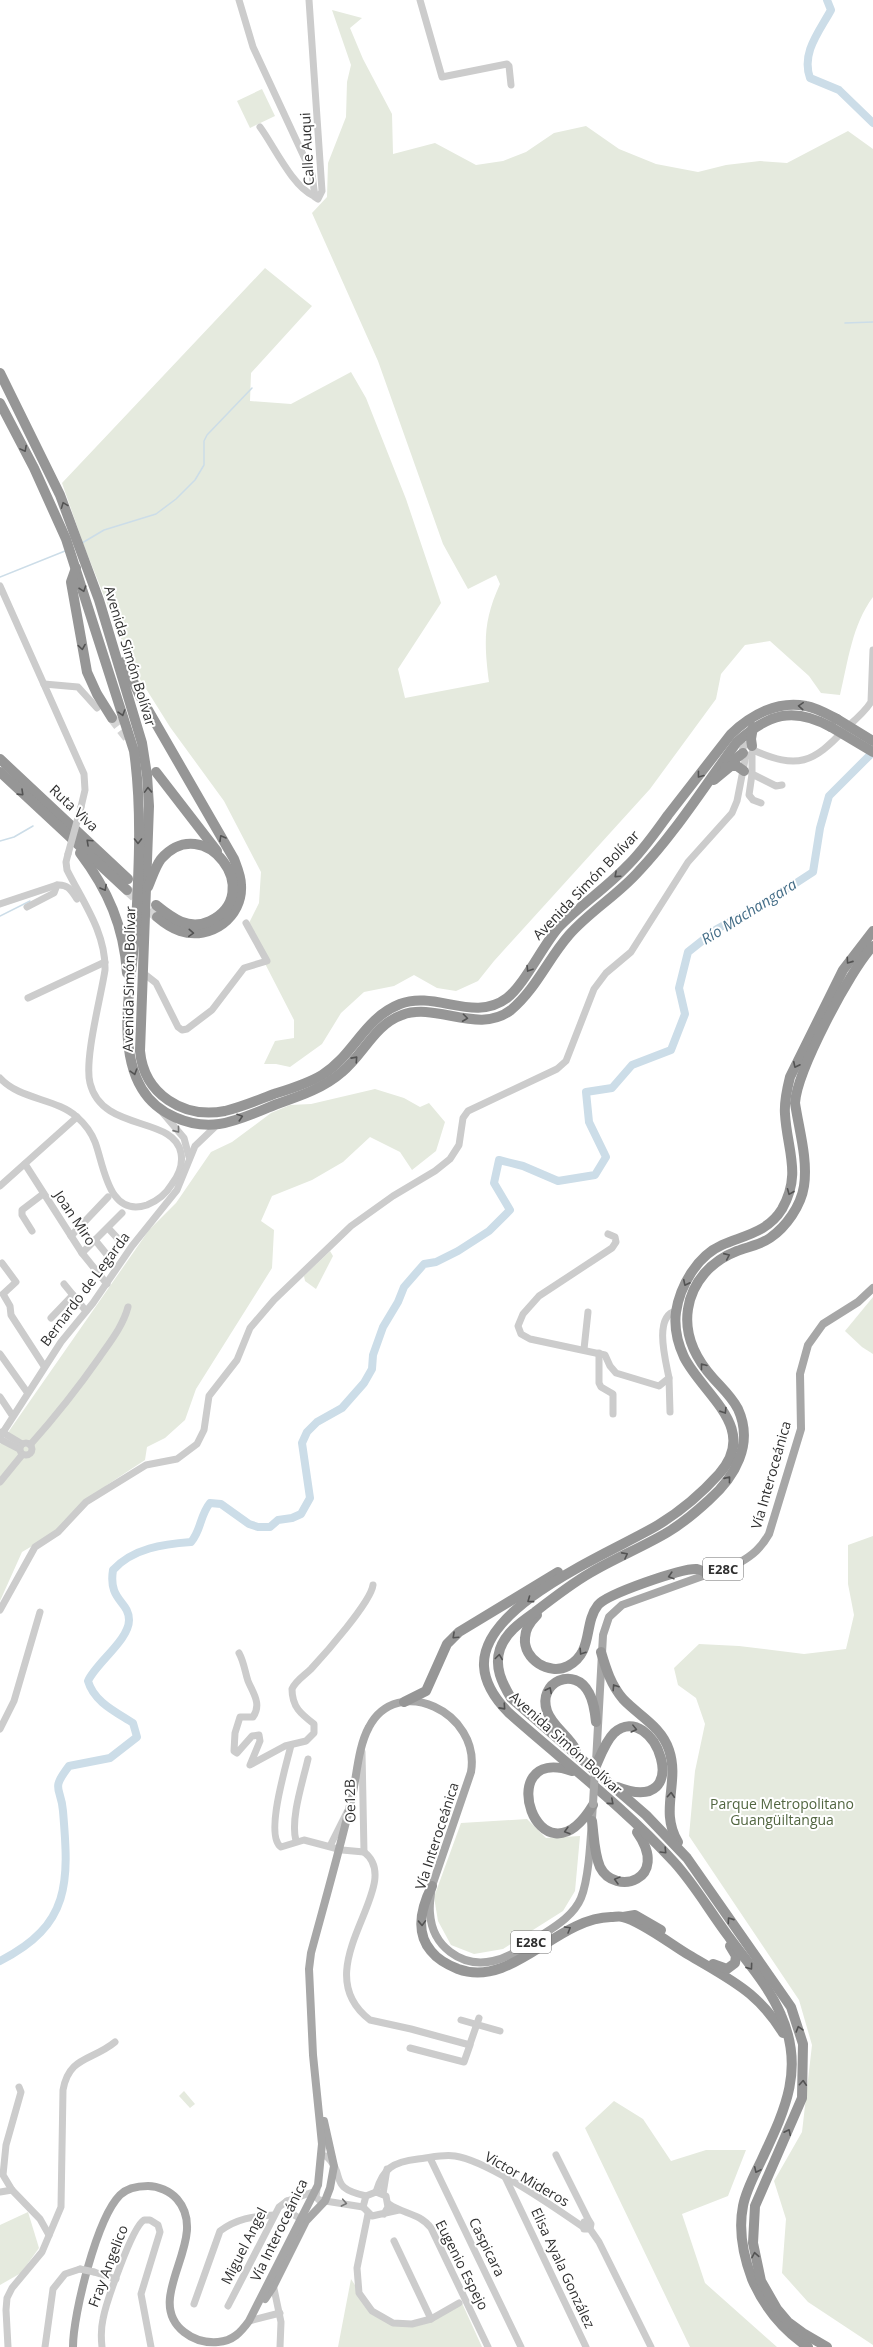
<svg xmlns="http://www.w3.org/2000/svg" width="873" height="2347" font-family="'Open Sans',sans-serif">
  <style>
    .green { fill: #e5eade }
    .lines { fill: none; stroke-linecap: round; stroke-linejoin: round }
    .stream { stroke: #ccdde8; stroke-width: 1.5 }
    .river { stroke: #ccdde8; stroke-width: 8 }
    .highway-tunnel { stroke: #d5d5d5; stroke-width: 10; stroke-dasharray: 10 5; stroke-linecap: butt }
    .minor { stroke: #ccc; stroke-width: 7 }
    .major { stroke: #a7a7a7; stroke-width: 8 }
    .highway { stroke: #969696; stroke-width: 10 }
    .minor-bridge { stroke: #ccc; stroke-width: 7 }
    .major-bridge { stroke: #a7a7a7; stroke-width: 8 }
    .highway-bridge { stroke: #969696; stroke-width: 10 }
    .oneway { stroke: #535353 }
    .oneway2 { stroke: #767676 }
    .labels { text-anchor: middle; stroke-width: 4; stroke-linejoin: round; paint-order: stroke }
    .shield { fill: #fff; stroke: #6d6d6d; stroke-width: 1 }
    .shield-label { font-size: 13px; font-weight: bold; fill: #2f2f2f }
    .street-label { font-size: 14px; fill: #2f2f2f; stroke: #fff }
    .park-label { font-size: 14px; fill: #526641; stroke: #fff }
    .water-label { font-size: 15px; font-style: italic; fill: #456e88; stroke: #fff }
  </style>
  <rect width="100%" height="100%" fill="#fff"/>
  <!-- green -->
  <g class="green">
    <path d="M 332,10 L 362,18 L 350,28 L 363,59 L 392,114 L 393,154 L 435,143 L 476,165 L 503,161 L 526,152 L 554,133 L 586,126 L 619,149 L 656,164 L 698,172 L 726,165 L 760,161 L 787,163 L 848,131 L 873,149 L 873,597 C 852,625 848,662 840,695 L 821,693 L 809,676 L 770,641 L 745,645 L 721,674 L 716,699 L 650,789 L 494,961 L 478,981 L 456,991 L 437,988 L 414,975 L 394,986 L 364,992 L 341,1013 L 322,1044 L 290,1067 L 276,1064 L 264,1064 L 275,1041 L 294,1038 L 294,1020 L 256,946 L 248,925 L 259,903 L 261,872 L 224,801 L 170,727 L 133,668 L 84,546 L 62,483 L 265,268 L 312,306 L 251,373 L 250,401 L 291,404 L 351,372 L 366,398 L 406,499 L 441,603 L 398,669 L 405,698 L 489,682 C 484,643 483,621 500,584 L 496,575 L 468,589 L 443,544 L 378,361 L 312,213 L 327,197 L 328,163 L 346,117 L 347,82 L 351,65 Z"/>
    <polygon points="262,89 275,116 250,128 237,101"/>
    <polygon points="375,1089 404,1098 420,1107 429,1103 445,1122 436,1151 412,1170 400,1152 370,1137 343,1162 312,1180 272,1196 261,1221 274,1230 272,1268 196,1389 185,1420 165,1438 147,1447 145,1460 107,1485 56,1532 22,1552 0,1601 0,1444 149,1230 176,1203 211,1152 232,1142 271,1113 290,1105 311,1104"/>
    <polygon points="330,1251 333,1256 316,1289 305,1281 304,1276"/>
    <polygon points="873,1297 873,1354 862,1347 845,1331"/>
    <polygon points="873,1536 873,2345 808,2302 782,2273 786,2219 774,2181 802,2132 812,2045 799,2000 689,1836 695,1771 705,1724 696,1698 678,1685 674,1668 699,1644 739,1646 804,1654 846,1649 854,1615 848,1584 848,1545"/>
    <polygon points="527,1819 546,1838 580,1836 575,1891 563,1911 503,1949 474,1954 451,1945 438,1921 434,1897 461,1823"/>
    <polygon points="184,2091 195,2104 190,2108 179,2096"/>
    <polygon points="614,2101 643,2119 671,2161 706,2150 746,2150 728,2196 682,2214 705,2283 777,2347 690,2347 585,2128"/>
    <polygon points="28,2212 39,2248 21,2273 0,2285 0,2225"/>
    <polygon points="351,2279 372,2311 391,2322 431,2320 462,2303 482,2347 338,2347"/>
  </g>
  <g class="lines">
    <!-- stream -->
    <g class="stream">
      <polyline points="845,323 873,322"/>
      <polyline points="82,543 104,530 156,514 176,499 195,480 204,465 204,441 207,435 252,388"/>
      <polyline points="0,577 65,551"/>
      <polyline points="0,841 14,837 33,826"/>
      <polyline points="0,916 30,901"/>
    </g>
    <!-- river -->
    <g class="river">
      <path d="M 827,0 L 831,10 C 819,32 801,53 810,78 L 839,90 L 873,123"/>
      <path d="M 0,1961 C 71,1925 69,1882 63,1811 C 61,1786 50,1791 69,1766 L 110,1758 L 137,1737 L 133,1723 C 116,1712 94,1702 88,1681 C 96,1663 129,1640 129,1620 C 129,1601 108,1601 113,1570 C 133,1548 164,1544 191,1542 C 201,1531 200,1515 210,1503 L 221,1504 L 249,1524 L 258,1527 L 270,1527 L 278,1520 L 292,1518 L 301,1514 L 310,1498 L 302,1443 L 307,1432 L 317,1422 L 342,1408 L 364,1383 L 372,1369 L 373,1355 L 383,1327 L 398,1302 L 404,1287 L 424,1264 L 436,1262 L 458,1251 L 489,1231 L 510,1210 L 494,1183 L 499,1160 L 523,1166 L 558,1181 L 595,1175 L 606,1157 L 589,1122 L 586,1092 L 612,1088 L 632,1065 L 671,1050 L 685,1014 L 679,988 L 688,952 L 717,929 L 770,900 L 813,872 L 820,828 L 829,796 L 873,752"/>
    </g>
    <!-- highway-tunnel -->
    <g class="highway-tunnel">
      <polyline points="112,718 130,741"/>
      <polyline points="127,890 157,917"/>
    </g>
    <!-- minor -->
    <g class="minor">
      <polyline points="239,0 253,47 312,174 315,197 318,199 322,191 309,0"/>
      <polyline points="420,0 442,77 507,64 509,66 511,85"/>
      <path d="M 260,127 C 274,146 292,186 314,196"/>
      <polyline points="0,586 84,774 85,790 81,807"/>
      <polyline points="44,684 78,687 97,708"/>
      <circle cx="748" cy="750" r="5.5"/>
      <path d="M 753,750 C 798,770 813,763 845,729 C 854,721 865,712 871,702 L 873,650"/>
      <polyline points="752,753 752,774 776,786 782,785"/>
      <polyline points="752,774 749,795 753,800 761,803"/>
      <path d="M 0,904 L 57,885 C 68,884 71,890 77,899"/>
      <polyline points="27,907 54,893 57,885"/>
      <polyline points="142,972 156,983 178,1027 182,1030 187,1029 212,1010 244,968 267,961 246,923"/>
      <polyline points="28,998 105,962"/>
      <path d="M 0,1078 C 20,1100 56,1098 77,1117 C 85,1124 91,1132 95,1142 C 104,1165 108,1218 147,1205 C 157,1201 166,1194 172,1184 C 179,1175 183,1164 181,1153 C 174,1115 102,1133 90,1083 C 84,1059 101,997 105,970 C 106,933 83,902 67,870 L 66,862 L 68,854"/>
      <polyline points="162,1112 184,1138 189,1157"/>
      <polyline points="25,1164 82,1253 107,1284"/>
      <polyline points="0,1186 77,1117"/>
      <polyline points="108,1228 121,1242"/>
      <polyline points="32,1231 22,1215 22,1210 43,1194"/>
      <path d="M 608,1234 L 615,1237 L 616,1242 L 612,1248 L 539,1296 L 523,1314 L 518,1326 L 521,1334 L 530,1339 L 605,1355 L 610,1366 L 616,1373 L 659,1386 L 669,1378 C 666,1362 653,1316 676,1311"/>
      <polyline points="71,1236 108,1197"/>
      <polyline points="95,1240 108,1256"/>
      <polyline points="82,1253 122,1213"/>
      <polyline points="2,1263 16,1282 3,1294 10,1306 11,1315 44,1366"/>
      <polyline points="64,1284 86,1311"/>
      <polyline points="51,1318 73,1295"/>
      <polyline points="584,1349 588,1312"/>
      <polyline points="599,1353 599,1383 601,1387 613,1394 613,1414"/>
      <polyline points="0,1354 27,1392"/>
      <polyline points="669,1378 670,1412"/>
      <polyline points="0,1397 12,1415"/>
      <polyline points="2,1432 22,1444"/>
      <polyline points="0,1437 61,1342 93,1303 132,1246 177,1190 195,1146 218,1124"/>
      <polyline points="0,1439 19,1449"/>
      <circle cx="26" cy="1449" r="6"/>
      <path d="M 30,1445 C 55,1417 78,1388 99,1358 C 110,1342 123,1326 128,1307"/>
      <polyline points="0,1482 22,1455"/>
      <polyline points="0,1610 35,1547 58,1532 86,1502 146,1465 177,1459 197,1444 204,1430 209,1396 237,1360 250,1328 274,1300 351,1226 393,1196 435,1171 450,1159 459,1145 463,1118 468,1111 557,1069 566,1061 594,989 606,973 631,952 688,862 732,813 737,801 746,755"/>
      <path d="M 239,1653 C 244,1662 245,1672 248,1681 C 253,1693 262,1704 253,1717 L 240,1717 L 235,1733 L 234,1751 L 237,1753 L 252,1736 L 259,1735 L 260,1741 L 250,1765 L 285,1746 L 306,1741 L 314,1733 L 314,1724 C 301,1714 292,1707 292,1689 C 296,1680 304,1676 311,1669 C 324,1655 371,1602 373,1585"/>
      <polyline points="0,1729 14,1701 40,1612"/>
      <path d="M 291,1745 C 287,1763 264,1836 281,1847 L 304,1840 L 342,1850 L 364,1852"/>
      <polyline points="362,1752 364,1852"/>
      <path d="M 296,1841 C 290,1819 303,1781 308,1759"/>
      <polyline points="330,1846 347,1812"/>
      <path d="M 364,1852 C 408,1885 302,1968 370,2020 L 411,2029 L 470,2045 L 464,2062 L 410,2048"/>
      <polyline points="461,2020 500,2031"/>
      <polyline points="470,2044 479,2018"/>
      <polyline points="19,2087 21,2092 6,2145 3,2175 12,2190 40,2219 49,2235"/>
      <polyline points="556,2155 589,2221"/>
      <path d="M 321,2156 L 326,2156 C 348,2176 326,2187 366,2196"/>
      <polyline points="430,2158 521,2347"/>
      <polyline points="506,2179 586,2347"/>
      <polyline points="317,2189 316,2197 319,2200 363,2207"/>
      <polyline points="0,2192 12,2190"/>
      <path d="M 376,2192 C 383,2168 393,2162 418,2159 C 429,2158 443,2154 455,2156 C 488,2161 554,2207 583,2227"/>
      <polyline points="383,2194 387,2169"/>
      <polyline points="287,2201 294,2215 305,2221"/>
      <path d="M 389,2204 C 403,2214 420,2213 431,2228 L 488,2347"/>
      <polyline points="368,2214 357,2268 359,2293 372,2311 393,2323 412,2324 431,2319 459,2303"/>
      <polyline points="384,2214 388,2207 386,2196 376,2192 366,2196 363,2207 372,2216 399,2210"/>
      <polyline points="590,2229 584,2229 584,2222 589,2221 591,2224 590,2229 599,2242 651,2347"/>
      <polyline points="394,2241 431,2319"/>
      <polyline points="94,2272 116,2279"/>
      <polyline points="273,2284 281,2322 280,2347"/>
      <path d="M 194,2304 L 220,2231 C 236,2219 253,2216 274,2215"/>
      <polyline points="228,2306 279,2207 287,2201 313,2192"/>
      <polyline points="249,2321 280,2313"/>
      <path d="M 8,2347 L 6,2310 L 7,2298 L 12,2288 L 42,2252 L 61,2207 L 63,2090 C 69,2056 92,2061 115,2042"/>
      <polyline points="45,2347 53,2289 65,2274 80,2269"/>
      <path d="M 102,2347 C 101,2338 101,2328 103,2319 C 106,2303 132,2227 144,2220 L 150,2220 L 158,2225 L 160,2232 L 141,2294 L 151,2347"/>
    </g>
    <!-- major -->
    <g class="major">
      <path d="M 596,1762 L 603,1635 L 609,1617 L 622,1605 L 739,1563 C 753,1555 761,1548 769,1534 L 801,1429 L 800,1374 L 808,1345 L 823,1324 L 858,1302 L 873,1288"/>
      <polyline points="265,2299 273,2287 306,2221 325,2201 330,2188 334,2166 324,2121"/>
      <path d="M 73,2347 C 73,2314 97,2218 120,2195 C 127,2188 138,2186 148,2186 C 158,2186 170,2191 177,2199 C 212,2239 141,2298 184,2332 C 194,2340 205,2343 218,2342 C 233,2341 241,2332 249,2321 L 318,2185 L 322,2144 L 313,2055 L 309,1969 L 311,1953 C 325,1901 340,1849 352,1797 C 357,1775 358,1747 369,1727 C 397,1673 481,1712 471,1772 L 432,1886 C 431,1895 429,1904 430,1913 C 432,1946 461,1968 493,1961 C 511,1957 527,1945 542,1935 C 556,1926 574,1915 581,1898 C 590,1876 591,1829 593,1804"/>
    </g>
    <!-- highway -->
    <g class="highway">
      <path d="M 0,373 L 60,495 L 99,600 L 142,743 L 147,775 L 149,806 L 140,1051 C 144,1094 183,1119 225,1111 C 242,1107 258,1100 274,1094 C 290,1089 307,1084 322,1075 C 353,1056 364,1018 400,1004 C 435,990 474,1023 507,998 C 524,985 542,947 558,928 C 579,906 605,889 626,867 C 642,852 655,833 668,815 C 689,788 710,761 731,734 C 751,715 778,700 806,706 C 817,708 827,714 837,719"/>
      <path d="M 0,403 L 34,468 L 66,539 L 134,751 C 142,807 139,867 136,924 C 133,973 115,1045 142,1089 C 157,1114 190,1128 219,1124 C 239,1121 259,1111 277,1104 C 300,1096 324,1088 342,1072 C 363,1055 375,1024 402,1015 C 436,1002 479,1035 511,1010 C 536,989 548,959 569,935 C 590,911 618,895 639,871 C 676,832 705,785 737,742 C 768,714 793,706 831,727"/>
      <polyline points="76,568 71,582 87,672 97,694 112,718"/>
      <path d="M 124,662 L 140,696 L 234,859 C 237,867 241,876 241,885 C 243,917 211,941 180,931 C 171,928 164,923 157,917"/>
      <polyline points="752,746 751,739 753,727"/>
      <polyline points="0,759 128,879"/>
      <polyline points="725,767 743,753"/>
      <polyline points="0,772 127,890"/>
      <polyline points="156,772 217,851"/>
      <polyline points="714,780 731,766 737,766 744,771"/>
      <path d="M 80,853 C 108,890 124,927 127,973"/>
      <path d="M 148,887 C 152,878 155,867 161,859 C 204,810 267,893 210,921 C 189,931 172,918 156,905"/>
      <path d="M 537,1615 C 531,1621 525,1629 525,1638 C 523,1659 549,1676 568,1666 C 594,1652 583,1624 598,1605 C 607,1594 682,1568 697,1569 C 701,1570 705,1572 709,1574"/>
      <path d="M 601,1652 C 606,1669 611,1685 623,1699 C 639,1716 661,1726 669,1750 C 680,1782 659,1811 678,1842"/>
      <polyline points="404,1702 426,1691 447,1644 459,1632 558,1572"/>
      <path d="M 576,1750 C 569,1736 552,1726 547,1711 C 537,1682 575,1665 589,1693 C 594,1702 595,1712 596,1722"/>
      <path d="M 595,1768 C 600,1757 605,1742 614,1733 C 654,1697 698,1818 617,1787"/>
      <path d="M 572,1771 C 490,1743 539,1894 593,1805"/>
      <path d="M 592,1821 C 594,1836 594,1853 600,1867 C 615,1897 671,1880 637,1832"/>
      <path d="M 432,1886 C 422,1906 414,1931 431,1951 C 438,1960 448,1965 458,1969 C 512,1989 556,1918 611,1917 C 615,1917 619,1916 623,1917 C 641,1921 672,1945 689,1955 C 709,1967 732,1979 750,1994 C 763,2005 774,2018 783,2033"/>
      <polyline points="623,1917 635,1915 661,1930"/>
      <polyline points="713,1964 727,1969 735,1963 736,1956 730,1946"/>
      <path d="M 808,2347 C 783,2330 764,2307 752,2279 C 743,2255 738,2231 743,2206 C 746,2190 755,2174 762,2159 C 785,2110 805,2069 781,2015 C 769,1986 747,1962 729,1937 C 710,1912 695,1885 674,1862 C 624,1807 564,1762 509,1713 C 496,1700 485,1685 484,1666 C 481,1604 613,1552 658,1525 C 681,1511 701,1494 719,1474 C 760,1428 703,1395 684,1357 C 678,1344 674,1327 676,1312 C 680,1286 697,1256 722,1245 C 745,1235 768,1232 782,1209 C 802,1174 787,1150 785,1114 C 784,1102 787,1089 790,1077 L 843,970 L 873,931"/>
      <path d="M 827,2347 L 803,2333 L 788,2322 L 777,2309 L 761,2281 L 753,2243 L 755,2206 L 802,2098 L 803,2044 L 791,2007 L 687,1858 L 646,1815 L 511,1698 C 502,1683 494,1667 500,1649 C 506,1632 521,1622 535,1612 C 553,1598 571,1584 590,1573 C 615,1558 643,1547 668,1532 C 683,1523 696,1512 709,1500 C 735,1477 754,1444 738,1409 C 732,1397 721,1387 713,1378 C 696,1359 684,1335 688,1309 C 692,1282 711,1261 737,1251 C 747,1247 760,1245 770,1238 C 786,1227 801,1206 804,1186 C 808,1159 799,1130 795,1103 C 797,1071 850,970 873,946"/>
    </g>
    <!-- minor-bridge -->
    <g class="minor-bridge">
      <polyline points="68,854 81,807"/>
      <polyline points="80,2269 94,2272"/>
    </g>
    <!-- major-bridge -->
    <polyline class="major-bridge" points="593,1804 595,1769"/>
    <!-- highway-bridge -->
    <g class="highway-bridge">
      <polyline points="837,719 873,741"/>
      <polyline points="831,727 873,752"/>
    </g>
  </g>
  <!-- one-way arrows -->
  <defs><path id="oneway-chevron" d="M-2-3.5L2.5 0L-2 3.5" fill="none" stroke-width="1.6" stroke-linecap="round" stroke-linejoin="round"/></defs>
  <g class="oneway">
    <use href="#oneway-chevron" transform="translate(24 449) rotate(62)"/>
    <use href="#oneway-chevron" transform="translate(64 505) rotate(-111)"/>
    <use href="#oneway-chevron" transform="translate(83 589) rotate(71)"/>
    <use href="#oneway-chevron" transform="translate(82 647) rotate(81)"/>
    <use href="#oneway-chevron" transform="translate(801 706) rotate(-176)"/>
    <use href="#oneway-chevron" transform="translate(122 713) rotate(73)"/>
    <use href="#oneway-chevron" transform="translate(700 775) rotate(128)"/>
    <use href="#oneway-chevron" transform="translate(148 790) rotate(-92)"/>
    <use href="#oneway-chevron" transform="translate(21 793) rotate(44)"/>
    <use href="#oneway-chevron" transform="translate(222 838) rotate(-120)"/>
    <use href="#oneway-chevron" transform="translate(138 841) rotate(90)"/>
    <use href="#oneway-chevron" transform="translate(89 842) rotate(-137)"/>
    <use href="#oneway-chevron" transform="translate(617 875) rotate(138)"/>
    <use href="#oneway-chevron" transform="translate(104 888) rotate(61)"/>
    <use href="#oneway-chevron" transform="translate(191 933) rotate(4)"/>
    <use href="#oneway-chevron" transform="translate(849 961) rotate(125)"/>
    <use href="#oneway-chevron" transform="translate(529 969) rotate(122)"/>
    <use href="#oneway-chevron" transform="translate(465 1018) rotate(7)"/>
    <use href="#oneway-chevron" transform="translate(355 1059) rotate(-48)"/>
    <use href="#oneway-chevron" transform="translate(796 1065) rotate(116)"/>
    <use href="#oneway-chevron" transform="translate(134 1072) rotate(73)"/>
    <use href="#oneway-chevron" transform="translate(240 1117) rotate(-18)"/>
    <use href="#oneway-chevron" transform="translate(790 1192) rotate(112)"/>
    <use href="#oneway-chevron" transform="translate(727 1256) rotate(-24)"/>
    <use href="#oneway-chevron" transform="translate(686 1283) rotate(116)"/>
    <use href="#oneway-chevron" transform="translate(703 1366) rotate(-128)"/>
    <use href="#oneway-chevron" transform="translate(724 1411) rotate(58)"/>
    <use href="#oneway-chevron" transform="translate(728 1479) rotate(-51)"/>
    <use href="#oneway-chevron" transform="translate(625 1555) rotate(-28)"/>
    <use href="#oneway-chevron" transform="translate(671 1576) rotate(163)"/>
    <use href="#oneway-chevron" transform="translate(530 1600) rotate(144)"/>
    <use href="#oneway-chevron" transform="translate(455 1636) rotate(137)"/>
    <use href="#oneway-chevron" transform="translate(582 1652) rotate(123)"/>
    <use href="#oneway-chevron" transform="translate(499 1657) rotate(-82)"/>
    <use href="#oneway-chevron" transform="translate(615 1687) rotate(-123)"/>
    <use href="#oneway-chevron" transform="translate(549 1690) rotate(-63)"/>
    <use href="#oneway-chevron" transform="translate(503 1707) rotate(48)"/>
    <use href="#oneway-chevron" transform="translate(634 1729) rotate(14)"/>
    <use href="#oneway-chevron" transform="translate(671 1795) rotate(-86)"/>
    <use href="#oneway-chevron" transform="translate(611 1802) rotate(41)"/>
    <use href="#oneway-chevron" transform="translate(567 1831) rotate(164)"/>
    <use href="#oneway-chevron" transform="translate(664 1851) rotate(46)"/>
    <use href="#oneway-chevron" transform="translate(617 1880) rotate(-165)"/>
    <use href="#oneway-chevron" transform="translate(730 1920) rotate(-125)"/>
    <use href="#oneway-chevron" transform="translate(422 1923) rotate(88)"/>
    <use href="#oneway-chevron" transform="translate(568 1929) rotate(-30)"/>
    <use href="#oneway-chevron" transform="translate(750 1967) rotate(54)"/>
    <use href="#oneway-chevron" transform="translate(799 2029) rotate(-106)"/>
    <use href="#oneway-chevron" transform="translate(803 2083) rotate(-86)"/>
    <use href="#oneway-chevron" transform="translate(788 2132) rotate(-64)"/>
    <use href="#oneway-chevron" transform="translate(757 2170) rotate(115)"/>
    <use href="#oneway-chevron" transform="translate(755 2255) rotate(-100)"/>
  </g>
  <g class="oneway2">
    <use href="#oneway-chevron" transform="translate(177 1130) rotate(51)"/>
    <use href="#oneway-chevron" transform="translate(344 2203) rotate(11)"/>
  </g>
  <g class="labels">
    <!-- shield labels -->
    <g class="shield">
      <rect x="703" y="1558" width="40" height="22" rx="3"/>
      <rect x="511" y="1931" width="40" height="22" rx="3"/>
    </g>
    <g class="shield-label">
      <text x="723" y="1574">E28C</text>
      <text x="531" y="1947">E28C</text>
    </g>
    <!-- street labels -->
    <g class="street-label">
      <text transform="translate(307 149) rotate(-93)" y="5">Calle Auqui</text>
      <text transform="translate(130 656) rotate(73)" y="5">Avenida Simón Bolívar</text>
      <text transform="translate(74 808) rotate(43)" y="5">Ruta Viva</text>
      <text transform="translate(586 885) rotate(-46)" y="5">Avenida Simón Bolívar</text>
      <text transform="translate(129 979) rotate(-89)" y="5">Avenida Simón Bolívar</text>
      <text transform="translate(75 1218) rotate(56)" y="5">Joan Miro</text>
      <text transform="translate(85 1289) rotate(-53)" y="5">Bernardo de Legarda</text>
      <text transform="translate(771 1475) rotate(-74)" y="5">Vía Interoceánica</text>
      <text transform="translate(566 1743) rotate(42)" y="5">Avenida Simón Bolívar</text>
      <text transform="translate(350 1801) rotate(-91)" y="5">Oe12B</text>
      <text transform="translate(437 1836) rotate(-72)" y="5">Vía Interoceánica</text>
      <text transform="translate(527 2179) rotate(30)" y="5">Victor Mideros</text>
      <text transform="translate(279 2230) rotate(-64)" y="5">Vía Interoceánica</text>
      <text transform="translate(244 2246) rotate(-63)" y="5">Miguel Angel</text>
      <text transform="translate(487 2247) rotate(64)" y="5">Caspicara</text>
      <text transform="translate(462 2265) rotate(63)" y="5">Eugenio Espejo</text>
      <text transform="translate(108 2266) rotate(-69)" y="5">Fray Angelico</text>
      <text transform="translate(563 2268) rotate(65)" y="5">Elisa Ayala González</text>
    </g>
    <!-- park labels -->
    <g class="park-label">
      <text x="782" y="1809">Parque Metropolitano<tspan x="782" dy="16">Guangüiltangua</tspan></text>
    </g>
    <!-- water labels -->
    <g class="water-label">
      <text transform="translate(749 912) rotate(-32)" y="5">Río Machangara</text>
    </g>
  </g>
</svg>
